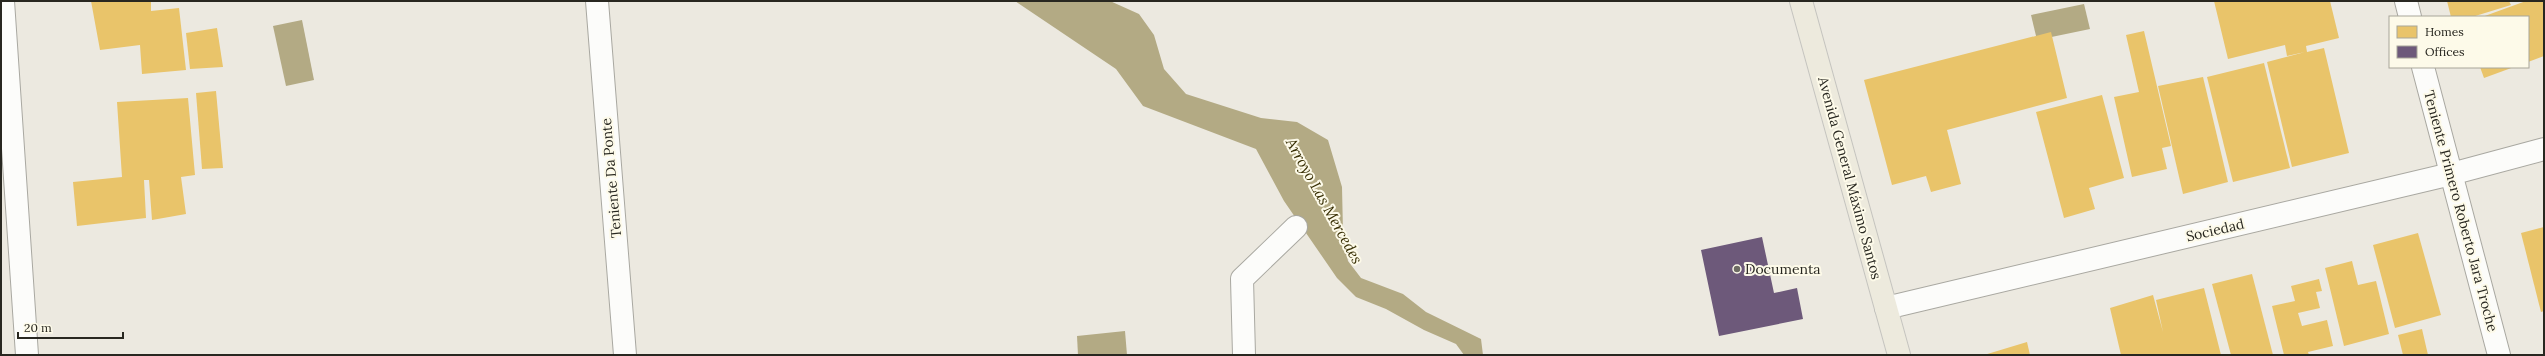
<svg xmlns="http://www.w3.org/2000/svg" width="2545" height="356" font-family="Lora,serif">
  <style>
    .water { fill: #b3aa84 }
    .homes { fill: #e9c46a }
    .offices { fill: #6d597a }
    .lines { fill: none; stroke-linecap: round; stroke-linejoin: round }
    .street-casing { stroke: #a9a8a1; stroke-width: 24 }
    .primary-casing { stroke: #c5c4bf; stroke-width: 24 }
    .street { stroke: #fcfcfa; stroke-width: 22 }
    .primary { stroke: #edeadd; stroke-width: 22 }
    .poi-dot { fill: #6d6b63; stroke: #fdfae9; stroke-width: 1.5 }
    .labels { text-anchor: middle; stroke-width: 4; stroke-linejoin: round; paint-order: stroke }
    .street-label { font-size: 14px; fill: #282720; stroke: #fdfae9 }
    .poi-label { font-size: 14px; fill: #282720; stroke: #fdfae9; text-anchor: start }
    .water-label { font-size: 15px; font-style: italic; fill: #372e03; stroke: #fdfae9 }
  </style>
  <rect width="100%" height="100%" fill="#ece9e0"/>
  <!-- water -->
  <g class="water">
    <polygon points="1015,1 1110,1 1139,14 1154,35 1164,69 1186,94 1261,118 1297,122 1328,140 1342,187 1343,232 1348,261 1361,278 1403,294 1426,312 1481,339 1483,355 1464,355 1456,344 1424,330 1386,309 1356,297 1337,278 1284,201 1256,149 1143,106 1116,69"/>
    <polygon points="2084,4 2090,29 2037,40 2031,15"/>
    <polygon points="302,20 314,80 286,86 273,26"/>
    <polygon points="1125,331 1127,355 1078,355 1077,336"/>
  </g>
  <!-- homes -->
  <g class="homes">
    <polygon points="91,1 151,1 151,11 179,8 186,70 142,74 140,45 100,50"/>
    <polygon points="2214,1 2330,1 2339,38 2306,46 2307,52 2324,48 2349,153 2292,167 2267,62 2305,52 2287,56 2285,45 2228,59"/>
    <polygon points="2447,1 2509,1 2511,5 2472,17 2451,17"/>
    <polygon points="2526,1 2544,1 2544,56 2528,62 2528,17 2482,17"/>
    <polygon points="217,28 223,67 190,69 186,33"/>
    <polygon points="2144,31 2171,146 2162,148 2167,169 2132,177 2114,97 2139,92 2126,35"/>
    <polygon points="2051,32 2067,98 1947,130 1961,184 1931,192 1926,176 1892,185 1864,80"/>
    <polygon points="2264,63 2290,168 2233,182 2207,77"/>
    <polygon points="2480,67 2514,67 2484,78"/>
    <polygon points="2203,77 2228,182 2183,194 2158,86"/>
    <polygon points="216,91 223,168 202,169 196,93"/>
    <polygon points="2102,95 2124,178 2089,188 2095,209 2064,218 2036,112"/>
    <polygon points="188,98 195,175 181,177 186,214 152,220 149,180 144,180 146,218 77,226 73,182 122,177 117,102"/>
    <polygon points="2544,227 2544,311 2541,312 2521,233"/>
    <polygon points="2418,233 2441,315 2395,328 2373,245"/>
    <polygon points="2352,261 2358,285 2376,281 2389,334 2344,346 2325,268"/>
    <polygon points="2252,274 2273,355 2231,355 2212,284"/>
    <polygon points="2319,279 2322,291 2316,292 2320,308 2298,313 2302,326 2327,320 2333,346 2308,352 2309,355 2284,355 2272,306 2295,301 2291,286"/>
    <polygon points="2204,288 2221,355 2121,355 2110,308 2153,295 2163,332 2156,300"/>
    <polygon points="2422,329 2428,355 2403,355 2398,335"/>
    <polygon points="2027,342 2030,355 1984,355"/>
  </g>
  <!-- offices -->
  <polygon class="offices" points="1762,237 1774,293 1797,288 1803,319 1719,336 1701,250"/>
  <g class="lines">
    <!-- street casing -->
    <g class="street-casing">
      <g id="street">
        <polyline points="3,1 27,355"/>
        <polyline points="597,1 625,355"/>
        <polyline points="2406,1 2410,17"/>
        <polyline points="2423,67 2499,355"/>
        <polyline points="1886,308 2451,174 2544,149"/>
        <polyline points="1244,355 1242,279 1296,227"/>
      </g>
    </g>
    <!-- primary casing -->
    <g class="primary-casing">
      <polyline id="primary" points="1801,1 1899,355"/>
    </g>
    <!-- street -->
    <use href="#street" class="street"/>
    <!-- primary -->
    <use href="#primary" class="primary"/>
  </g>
  <!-- markers -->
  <circle class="poi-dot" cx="1737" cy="269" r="4"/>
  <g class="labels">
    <!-- street labels -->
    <g class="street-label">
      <text transform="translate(611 178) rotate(-95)" y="5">Teniente Da Ponte</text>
      <text transform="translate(1850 178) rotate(75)" y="5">Avenida General Máximo Santos</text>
      <text transform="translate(2461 211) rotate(75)" y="5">Teniente Primero Roberto Jara Troche</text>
      <text transform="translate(2215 230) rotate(-13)" y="5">Sociedad</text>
    </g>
    <!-- poi labels -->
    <g class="poi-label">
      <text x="1745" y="274">Documenta</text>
    </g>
    <!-- water labels -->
    <g class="water-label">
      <text transform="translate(1324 201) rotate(61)" y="5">Arroyo Las Mercedes</text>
    </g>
  </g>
  <!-- border -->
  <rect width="2545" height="356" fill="none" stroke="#282720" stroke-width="4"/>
  <!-- legend -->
  <rect x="2389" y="16" width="140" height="52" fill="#fdfae9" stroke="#a8a699"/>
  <rect x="2397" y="26" width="20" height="12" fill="#e9c46a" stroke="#a8a699"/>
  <text x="2425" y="36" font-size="12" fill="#282720">Homes</text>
  <rect x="2397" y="46" width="20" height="12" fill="#6d597a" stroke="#a8a699"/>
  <text x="2425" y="56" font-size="12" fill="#282720">Offices</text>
  <!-- scale -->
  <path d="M18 332v6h105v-6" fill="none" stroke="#282720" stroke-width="2"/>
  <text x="24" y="332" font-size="12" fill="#282720" stroke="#fdfae9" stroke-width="3" paint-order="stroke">20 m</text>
</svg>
